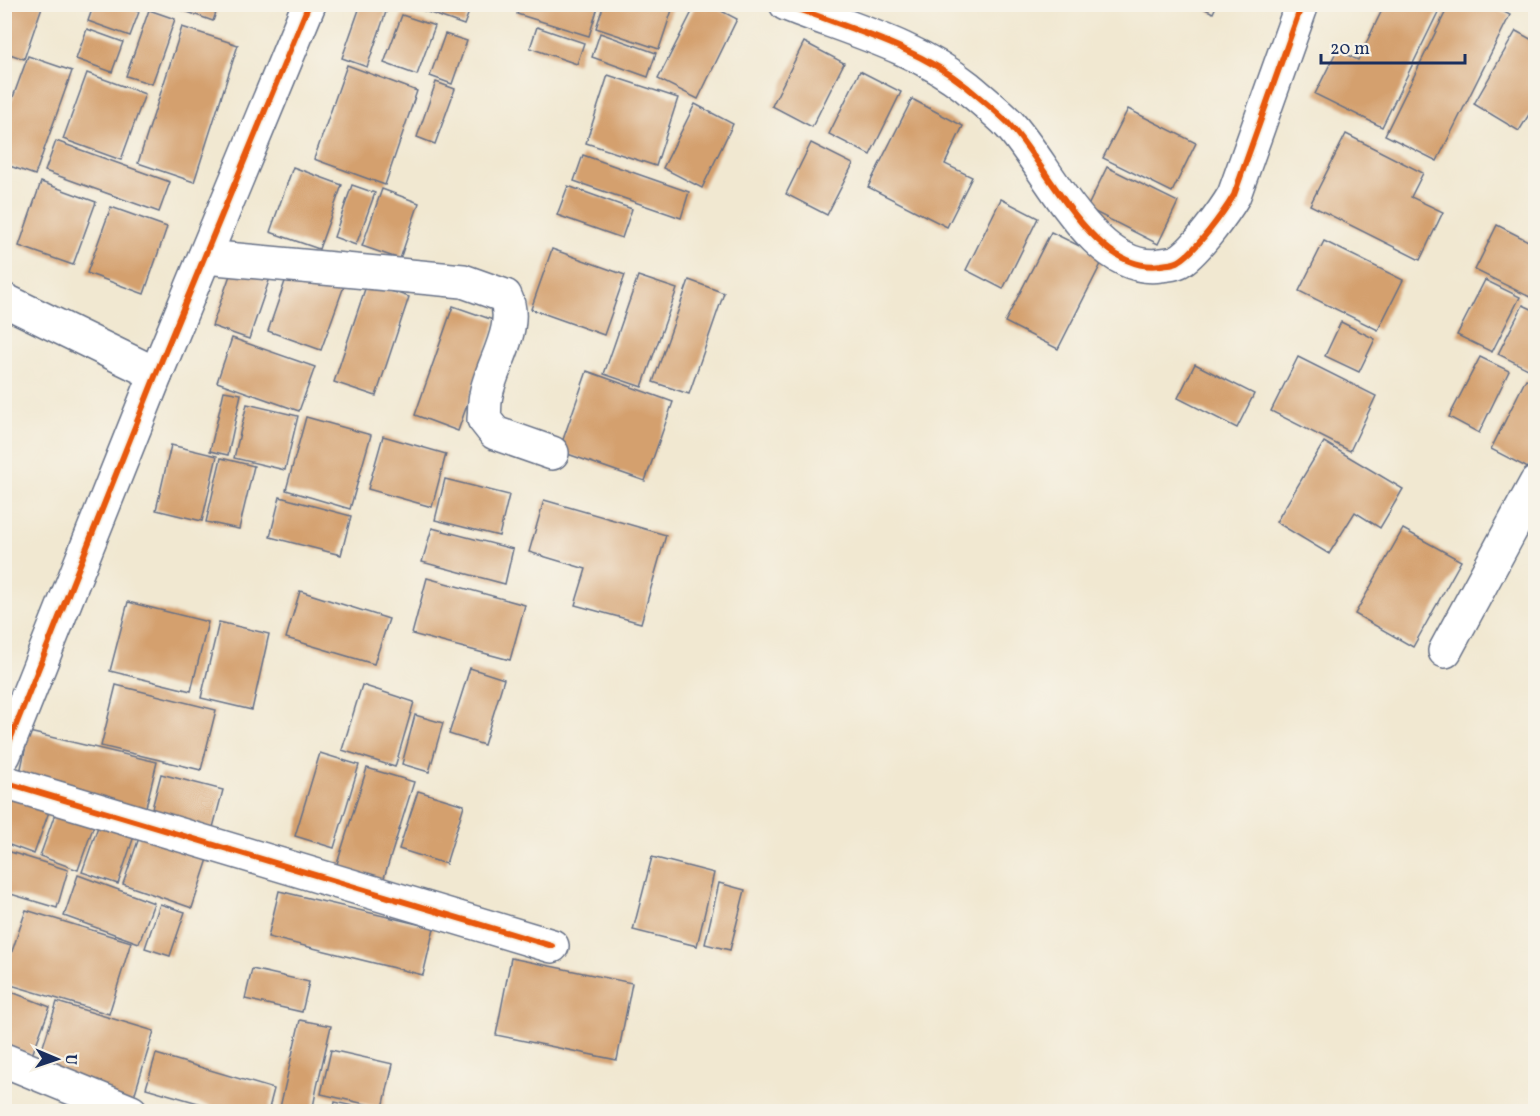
<svg xmlns="http://www.w3.org/2000/svg" width="1540" height="1116" font-family="Vollkorn,serif">
  <style>
    .building { fill: #d4a06e }
    .lines { fill: none; stroke-linecap: round; stroke-linejoin: round }
    .minor-casing { stroke: #667086; stroke-width: 36 }
    .minor { stroke: #fff; stroke-width: 33 }
    .cycleway-casing { stroke: #f7f3e8; stroke-width: 10 }
    .cycleway { stroke: #e8590c; stroke-width: 6 }
  </style>
  <rect width="100%" height="100%" fill="#f7f3e8"/>
  <filter id="ink" filterUnits="userSpaceOnUse"><feTurbulence type="fractalNoise" baseFrequency=".0167" numOctaves="2"/><feDisplacementMap in="SourceGraphic" scale="12" xChannelSelector="R" yChannelSelector="G"/><feConvolveMatrix kernelMatrix="1 2 1 2 8 2 1 2 1" color-interpolation-filters="sRGB"/></filter>
  <filter id="wash" filterUnits="userSpaceOnUse"><feTurbulence type="fractalNoise" baseFrequency=".008" numOctaves="4" result="noise"/><feDisplacementMap in="SourceGraphic" scale="24" xChannelSelector="R" yChannelSelector="G"/><feGaussianBlur stdDeviation="1.35" result="paint"/><feColorMatrix in="noise" values="0 0 0 0 0 0 0 0 0 0 0 0 0 0 0 0 0 1.4 0 .05"/><feComposite in="paint" operator="in"/></filter>
  <g filter="url(#wash)">
    <rect width="100%" height="100%" fill="#f1e8d1"/>
    <g id="blocks">
      <!-- building -->
      <g class="building">
        <polygon points="12,4 43,4 24,59 4,52 4,27"/>
        <polygon points="94,4 119,4 139,12 130,36 88,21"/>
        <polygon points="165,4 219,4 213,21"/>
        <polygon points="361,4 386,12 367,67 342,58"/>
        <polygon points="405,4 472,4 464,25"/>
        <polygon points="520,4 599,4 589,36 517,14"/>
        <polygon points="604,4 674,4 659,49 596,28"/>
        <polygon points="696,4 708,4 737,19 698,99 658,79"/>
        <polygon points="1195,4 1217,4 1213,13"/>
        <polygon points="1385,4 1442,4 1382,127 1315,94 1337,50 1358,60"/>
        <polygon points="1449,5 1491,5 1510,15 1437,161 1385,135"/>
        <polygon points="149,10 175,19 152,84 126,76"/>
        <polygon points="402,15 435,26 417,75 384,63"/>
        <polygon points="182,27 238,45 194,182 138,163"/>
        <polygon points="537,27 584,43 577,64 530,48"/>
        <polygon points="87,29 123,42 112,72 76,59"/>
        <polygon points="1516,31 1536,42 1536,103 1519,131 1474,104"/>
        <polygon points="600,33 656,53 648,77 592,57"/>
        <polygon points="445,34 467,41 452,84 430,76"/>
        <polygon points="804,42 844,63 812,127 772,106"/>
        <polygon points="28,56 72,71 35,175 4,164 4,122"/>
        <polygon points="347,65 417,91 385,185 314,159"/>
        <polygon points="860,71 901,92 870,155 829,134"/>
        <polygon points="87,73 145,94 121,160 63,139"/>
        <polygon points="608,75 678,98 656,166 586,143"/>
        <polygon points="436,82 455,89 435,144 417,137"/>
        <polygon points="912,99 963,126 945,164 972,177 947,227 868,187"/>
        <polygon points="695,104 733,124 702,188 663,168"/>
        <polygon points="1128,109 1196,143 1172,192 1103,158"/>
        <polygon points="1346,134 1423,173 1411,197 1443,212 1420,260 1310,205"/>
        <polygon points="56,141 170,182 159,212 45,171"/>
        <polygon points="811,143 853,164 827,215 786,194"/>
        <polygon points="583,155 689,192 681,218 574,181"/>
        <polygon points="293,167 342,185 319,249 270,232"/>
        <polygon points="1107,167 1178,202 1158,244 1087,208"/>
        <polygon points="41,182 96,202 73,265 19,246"/>
        <polygon points="352,185 375,193 356,245 334,237"/>
        <polygon points="568,186 632,209 622,238 557,215"/>
        <polygon points="382,189 419,203 400,259 362,246"/>
        <polygon points="1001,199 1038,218 1003,289 966,270"/>
        <polygon points="111,207 167,227 144,294 87,273"/>
        <polygon points="1497,225 1536,245 1536,300 1475,270"/>
        <polygon points="1051,232 1104,258 1058,349 1005,322"/>
        <polygon points="1324,241 1403,280 1378,330 1299,291"/>
        <polygon points="552,249 625,275 604,335 531,309"/>
        <polygon points="235,261 271,275 249,339 212,326"/>
        <polygon points="290,267 344,286 321,350 268,331"/>
        <polygon points="638,276 677,289 642,387 604,374"/>
        <polygon points="689,280 724,293 689,394 653,382"/>
        <polygon points="1485,280 1520,297 1492,352 1457,335"/>
        <polygon points="367,283 409,297 376,396 334,382"/>
        <polygon points="1523,305 1536,311 1536,373 1498,354"/>
        <polygon points="453,306 496,321 458,431 415,415"/>
        <polygon points="1341,322 1375,339 1359,372 1325,356"/>
        <polygon points="232,338 315,367 299,411 217,382"/>
        <polygon points="1298,357 1376,396 1350,451 1271,411"/>
        <polygon points="1480,357 1509,371 1479,433 1449,417"/>
        <polygon points="1195,364 1254,394 1237,428 1178,398"/>
        <polygon points="587,371 673,402 645,481 559,451"/>
        <polygon points="1526,379 1536,384 1536,453 1528,468 1491,449"/>
        <polygon points="224,391 241,394 228,455 210,451"/>
        <polygon points="247,404 298,416 285,470 234,458"/>
        <polygon points="306,417 371,435 350,509 286,490"/>
        <polygon points="383,436 446,454 432,507 368,489"/>
        <polygon points="1324,442 1403,489 1380,528 1355,512 1329,554 1276,522"/>
        <polygon points="171,445 217,456 202,521 156,510"/>
        <polygon points="221,458 254,466 239,529 206,522"/>
        <polygon points="445,479 509,495 499,536 435,520"/>
        <polygon points="280,497 351,516 341,555 270,537"/>
        <polygon points="544,500 666,535 641,623 575,605 586,569 529,552"/>
        <polygon points="432,528 513,549 505,584 422,562"/>
        <polygon points="1403,529 1461,561 1413,647 1355,614"/>
        <polygon points="427,578 525,605 510,660 412,634"/>
        <polygon points="300,591 389,619 374,664 286,638"/>
        <polygon points="128,602 208,622 191,691 110,671"/>
        <polygon points="219,622 269,634 252,710 201,698"/>
        <polygon points="470,668 504,679 484,745 449,734"/>
        <polygon points="116,685 216,710 201,770 101,746"/>
        <polygon points="362,685 414,702 395,767 342,750"/>
        <polygon points="415,715 443,723 429,772 402,764"/>
        <polygon points="29,732 157,762 145,811 18,782"/>
        <polygon points="320,753 359,765 334,848 295,836"/>
        <polygon points="367,768 414,782 383,881 336,867"/>
        <polygon points="161,774 223,790 211,835 149,820"/>
        <polygon points="9,791 51,806 34,854 4,843 4,803"/>
        <polygon points="418,791 464,805 446,864 399,849"/>
        <polygon points="57,808 95,822 78,870 40,856"/>
        <polygon points="100,821 135,833 118,884 82,872"/>
        <polygon points="140,835 208,859 192,908 123,884"/>
        <polygon points="4,850 68,870 57,908 4,892"/>
        <polygon points="652,857 714,873 697,946 633,930"/>
        <polygon points="78,875 154,903 139,943 64,916"/>
        <polygon points="719,883 745,890 730,950 705,944"/>
        <polygon points="279,891 434,928 423,975 268,937"/>
        <polygon points="160,904 185,912 170,956 145,948"/>
        <polygon points="26,910 131,942 109,1014 4,983 4,975"/>
        <polygon points="511,958 632,983 617,1060 496,1035"/>
        <polygon points="252,969 309,982 302,1012 245,999"/>
        <polygon points="4,989 50,1007 32,1055 4,1044"/>
        <polygon points="57,1002 154,1031 131,1106 38,1062"/>
        <polygon points="300,1020 331,1026 317,1087 312,1112 279,1112"/>
        <polygon points="331,1050 393,1064 383,1108 321,1094"/>
        <polygon points="156,1054 274,1089 268,1112 211,1112 212,1107 146,1088"/>
        <polygon points="335,1102 375,1111 375,1112 333,1112"/>
      </g>
    </g>
  </g>
  <g filter="url(#ink)">
    <use href="#blocks" fill-opacity="0" stroke="#667086" stroke-width="1.5"/>
    <g class="lines">
      <!-- minor casing -->
      <g class="minor-casing">
        <g id="minor">
          <path d="M 786,4 C 846,28 916,46 967,87 C 981,99 996,111 1008,123 C 1047,164 1094,276 1161,265 C 1166,264 1175,264 1179,261 C 1195,252 1224,212 1234,195 L 1302,4"/>
          <path d="M 205,257 L 463,281 L 505,296 C 520,327 491,365 486,395 C 484,403 485,411 484,419 L 495,433 L 552,453"/>
          <polyline points="4,300 156,374"/>
          <polyline points="1445,651 1536,483"/>
          <polyline points="4,755 156,374 309,4"/>
          <polyline points="4,782 552,946"/>
          <polyline points="4,1060 131,1112"/>
        </g>
      </g>
      <!-- minor -->
      <use href="#minor" class="minor"/>
      <!-- cycleway casing -->
      <g class="cycleway-casing">
        <g id="cycleway">
          <path d="M 786,4 C 846,28 916,46 967,87 C 981,99 996,111 1008,123 C 1047,164 1094,276 1161,265 C 1166,264 1175,264 1179,261 C 1195,252 1224,212 1234,195 L 1302,4"/>
          <polyline points="4,755 156,374 309,4"/>
          <polyline points="4,782 552,946"/>
        </g>
      </g>
      <!-- cycleway -->
      <use href="#cycleway" class="cycleway"/>
    </g>
  </g>
  <!-- margin -->
  <rect width="1540" height="1116" fill="none" stroke="#f7f3e8" stroke-width="24"/>
  <!-- north arrow -->
  <g transform="translate(57 1059) rotate(92)" stroke="#f7f3e8" stroke-width="4.5" paint-order="stroke">
  <path d="M0-4.5L10 22L0 15L-10 22Z" fill="#1b2f5e"/>
  <text y="-9" font-size="16" font-weight="bold" text-anchor="middle" fill="#1b2f5e">U</text>
  </g>
  <!-- scale -->
  <path d="M1321 54v9h144v-9" fill="none" stroke="#1b2f5e" stroke-width="3"/>
  <text x="1330" y="54" font-size="18" fill="#1b2f5e" stroke="#f7f3e8" stroke-width="4.5" paint-order="stroke">20 m</text>
</svg>
